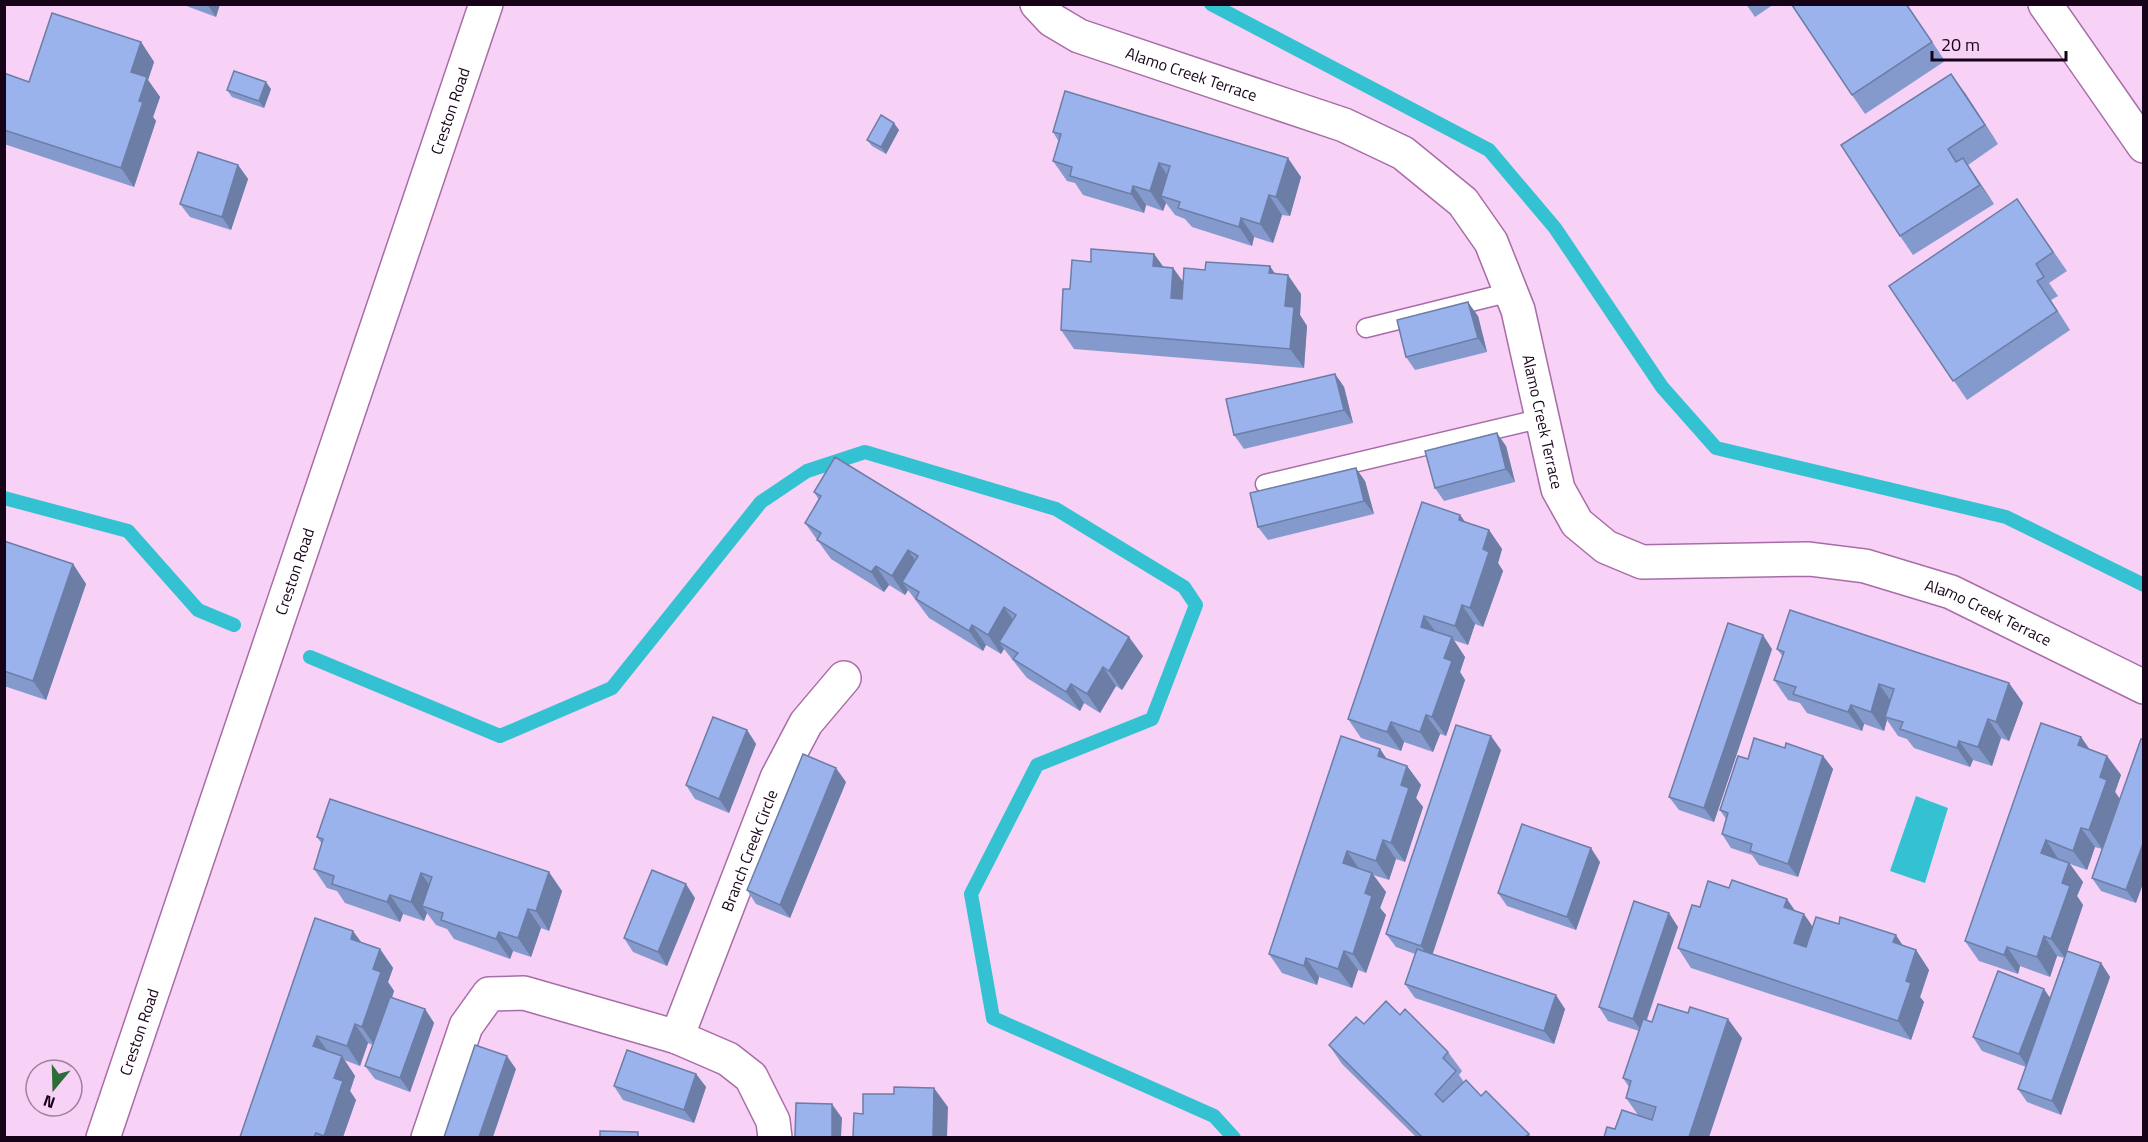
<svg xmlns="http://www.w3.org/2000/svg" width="2148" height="1142" font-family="'Titillium Web',sans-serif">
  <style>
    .water { fill: #34c2d3 }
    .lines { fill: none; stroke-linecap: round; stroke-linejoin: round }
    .stream { stroke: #34c2d3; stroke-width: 14 }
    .service-casing { stroke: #a86da7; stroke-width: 21 }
    .minor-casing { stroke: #a86da7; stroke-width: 36 }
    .secondary-casing { stroke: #a86da7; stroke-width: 36 }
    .service { stroke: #fff; stroke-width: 18 }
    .minor { stroke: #fff; stroke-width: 33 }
    .secondary { stroke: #fff; stroke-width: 33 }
    .wall { fill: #859acc }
    .shaded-wall { fill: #6c7da6 }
    .building { fill: #9bb3ed; stroke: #6c7da6; stroke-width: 1.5 }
    .labels { text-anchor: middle; stroke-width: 5; stroke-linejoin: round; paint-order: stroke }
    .street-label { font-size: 16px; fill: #170318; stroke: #f8d1f6 }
  </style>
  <rect width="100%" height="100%" fill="#f8d1f6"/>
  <!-- water -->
  <polygon class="water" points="1916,796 1948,808 1925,883 1890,871"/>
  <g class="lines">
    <!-- stream -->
    <g class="stream">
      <polyline points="1211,4 1489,150 1555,228 1662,387 1716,448 2006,517 2144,585"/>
      <polyline points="4,498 128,531 198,610 234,625"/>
      <polyline points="310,657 500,736 612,688 761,502 807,471 865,452 1056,509 1184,587 1196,605 1152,719 1037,765 971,894 993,1018 1214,1116 1234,1138"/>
    </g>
    <!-- service casing -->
    <g class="service-casing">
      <g id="service">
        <polyline points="1366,328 1511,292"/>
        <polyline points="1265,484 1543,418"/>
      </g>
    </g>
    <!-- minor casing -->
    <g class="minor-casing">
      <g id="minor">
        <path id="s1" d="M 1037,4 L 1052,20 L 1079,36 L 1344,125 L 1403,153 L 1463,202 L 1491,242 L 1518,310 L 1558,489 L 1577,523 L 1606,547 L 1642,562 L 1809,559 L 1865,566 L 1951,592 L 2144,687"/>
        <polyline points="2045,4 2144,146"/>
        <path id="s2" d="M 677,1037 L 777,778 L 806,723 L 844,678"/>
        <polyline points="428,1138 466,1026 489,994 524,993 677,1037 728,1059 751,1077 773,1121 775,1138"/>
      </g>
    </g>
    <!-- secondary casing -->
    <g class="secondary-casing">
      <g id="secondary">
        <path id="s3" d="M 103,1138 L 486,4"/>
      </g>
    </g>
    <!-- service -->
    <use href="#service" class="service"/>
    <!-- minor -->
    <use href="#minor" class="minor"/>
    <!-- secondary -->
    <use href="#secondary" class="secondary"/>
  </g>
  <!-- wall -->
  <g class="wall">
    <polygon points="181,4 220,4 216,17"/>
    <polygon points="1746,4 1774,4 1755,17"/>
    <polygon points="1907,4 1945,61 1865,114 1852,95"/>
    <polygon points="141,42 154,62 148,80 160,97 153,117 156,121 134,187 4,144 4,73 29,82"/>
    <polygon points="271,89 264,108 232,97 227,90"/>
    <polygon points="1965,93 1998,144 1968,165 1994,204 1913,255 1900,236"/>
    <polygon points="899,130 886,154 872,146 867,140"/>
    <polygon points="1053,132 1301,177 1290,216 1282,215 1273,243 1254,237 1252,246 1192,227 1185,219 1175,215 1166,203 1163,211 1146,205 1144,213 1083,195 1075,183 1067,181 1053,161 1059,142"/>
    <polygon points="238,165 248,179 231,230 190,217 180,204"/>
    <polygon points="2017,199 2067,271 2049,283 2058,296 2051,300 2070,330 1967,400 1889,286"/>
    <polygon points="1154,254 1163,267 1173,268 1183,282 1275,274 1301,294 1300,315 1307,326 1304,368 1074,349 1061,330 1070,289 1091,262"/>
    <polygon points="1478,316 1487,352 1415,370 1406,357"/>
    <polygon points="1335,374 1344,387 1353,423 1244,449 1234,435"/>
    <polygon points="1506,446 1515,482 1444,501 1435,488"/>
    <polygon points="1365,481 1374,514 1268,540 1258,527"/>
    <polygon points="814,492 1143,656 1122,690 1116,686 1100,713 1084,703 1080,711 1027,678 1004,649 1001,654 986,645 983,651 929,618 908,590 905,595 889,585 884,592 831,559 805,523 819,500"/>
    <polygon points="1460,515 1465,522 1489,530 1502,549 1498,563 1503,571 1483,627 1475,624 1468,645 1453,640 1465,657 1460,672 1465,680 1446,736 1440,734 1433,752 1404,742 1401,751 1361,738 1348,719"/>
    <polygon points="4,541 73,564 86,584 46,700 4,686"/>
    <polygon points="1772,649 1714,822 1679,810 1669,797"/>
    <polygon points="1777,649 2009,683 2023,703 2009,741 2001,738 1992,766 1973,760 1970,767 1914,748 1907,739 1898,736 1887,720 1884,731 1864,724 1862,731 1807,713 1800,703 1788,700 1774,680 1783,657"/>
    <polygon points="747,730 756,744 729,813 695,799 686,785"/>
    <polygon points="2081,737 2090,750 2107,756 2121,775 2115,792 2120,799 2136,903 2101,891 2092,878 2102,849 2095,847 2087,870 2070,864 2083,882 2077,896 2083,905 2067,951 2101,963 2110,977 2061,1115 2027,1102 2018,1089 2026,1067 1982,1051 1973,1037 2050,997 2064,958 2057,956 2050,977 2020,966 2018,974 1979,961 1965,941"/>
    <polygon points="1785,748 1823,756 1833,769 1798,877 1759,865 1752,855 1731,848 1722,834 1726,819 1720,810 1748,759"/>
    <polygon points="1380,749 1386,759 1407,766 1421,785 1416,798 1423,807 1405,862 1396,859 1389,880 1373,875 1386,892 1380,908 1386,915 1366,973 1358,970 1352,988 1319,977 1317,985 1282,973 1269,954"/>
    <polygon points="1501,750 1432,954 1565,1009 1554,1044 1415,998 1405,984 1415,954 1396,947 1386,934"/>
    <polygon points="846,782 790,918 756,904 747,890"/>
    <polygon points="317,837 562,891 549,931 541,928 531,957 513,951 510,959 454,939 447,929 436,925 427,913 424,921 403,914 400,922 345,903 337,891 327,888 314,869 322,844"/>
    <polygon points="1600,862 1576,930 1507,906 1498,893"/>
    <polygon points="695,898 667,966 633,952 624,938"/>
    <polygon points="1700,907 1796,911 1813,927 1903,946 1916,950 1929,970 1920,997 1924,1002 1911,1040 1691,968 1678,948"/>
    <polygon points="1678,927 1647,1020 1652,1022 1742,1038 1709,1137 1615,1129 1638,1115 1626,1098 1629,1087 1623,1078 1639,1031 1608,1021 1599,1007"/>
    <polygon points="361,942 380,949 393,968 388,982 394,991 392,998 425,1009 434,1023 410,1092 375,1079 365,1066 373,1045 368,1043 360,1066 344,1060 355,1076 350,1091 356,1100 343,1137 240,1137"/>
    <polygon points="1400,1015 1448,1052 1462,1071 1459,1075 1464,1082 1529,1134 1531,1137 1416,1137 1342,1064 1329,1045 1364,1024"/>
    <polygon points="696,1074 706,1087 694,1123 623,1100 614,1086"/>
  </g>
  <!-- shaded-wall -->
  <g class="shaded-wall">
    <polygon points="207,4 220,4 216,17"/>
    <polygon points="141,42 154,62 148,80 160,97 153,117 156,121 134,187 121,168 139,101 131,72"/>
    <polygon points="1951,74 1965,93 1998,144 1985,125"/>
    <polygon points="266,82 271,89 264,108 259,101"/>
    <polygon points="894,123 899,130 886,154 881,147"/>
    <polygon points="1288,158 1301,177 1290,216 1276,197"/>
    <polygon points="1963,158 1976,177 1994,204 1980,185"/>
    <polygon points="1159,163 1172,182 1161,196 1166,203 1163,211 1150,191"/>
    <polygon points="238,165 248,179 231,230 222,217"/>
    <polygon points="1133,186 1146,205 1144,213 1131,194"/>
    <polygon points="1269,195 1282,215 1273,243 1260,224"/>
    <polygon points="1241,218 1254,237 1252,246 1239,227"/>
    <polygon points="1154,254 1168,273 1153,266"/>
    <polygon points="1270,266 1283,286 1269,273"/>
    <polygon points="1173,268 1187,287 1185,317 1171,298"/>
    <polygon points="1288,275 1301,294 1300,315 1307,326 1304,368 1290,349 1285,306"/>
    <polygon points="1468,302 1478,316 1487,352 1478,338"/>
    <polygon points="1335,374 1344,387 1353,423 1344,410"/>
    <polygon points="1497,433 1506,446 1515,482 1506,469"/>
    <polygon points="1356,468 1365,481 1374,514 1364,501"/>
    <polygon points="1460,515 1474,534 1459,520"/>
    <polygon points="1489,530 1502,549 1498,563 1503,571 1483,627 1470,608 1483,549"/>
    <polygon points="908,550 921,569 902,582 908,590 905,595 892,576"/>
    <polygon points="73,564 86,584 46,700 33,681"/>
    <polygon points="876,566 889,585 884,592 871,572"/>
    <polygon points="1462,605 1475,624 1468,645 1455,626"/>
    <polygon points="1004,607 1018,627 999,642 1004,649 1001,654 988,635"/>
    <polygon points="1424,616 1438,635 1421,627"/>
    <polygon points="972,625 986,645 983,651 969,631"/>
    <polygon points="1763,635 1772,649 1714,822 1704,808"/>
    <polygon points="1129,637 1143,656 1122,690 1109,671"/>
    <polygon points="1452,637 1465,657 1460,672 1465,680 1446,736 1432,717 1444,658"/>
    <polygon points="1103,667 1116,686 1100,713 1087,694"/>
    <polygon points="2009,683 2023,703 2009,741 1996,722"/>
    <polygon points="1071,684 1084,703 1080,711 1066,692"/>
    <polygon points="1879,684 1893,704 1885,717 1887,720 1884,731 1871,712"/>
    <polygon points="1851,705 1864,724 1862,731 1848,712"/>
    <polygon points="1426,715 1440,734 1433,752 1420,732"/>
    <polygon points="1988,719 2001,738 1992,766 1978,747"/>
    <polygon points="1391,722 1404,742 1401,751 1387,732"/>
    <polygon points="747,730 756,744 729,813 719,799"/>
    <polygon points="1491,736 1501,750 1431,959 1421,946"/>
    <polygon points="2081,737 2094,756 2078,745"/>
    <polygon points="1959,741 1973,760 1970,767 1957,748"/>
    <polygon points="1380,749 1393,768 1378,756"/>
    <polygon points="1823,756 1833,769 1798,877 1788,864"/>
    <polygon points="2107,756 2121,775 2115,792 2120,799 2103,850 2089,830 2100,777"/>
    <polygon points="1407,766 1421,785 1416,798 1423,807 1405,862 1391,843 1401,785"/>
    <polygon points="836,768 846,782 790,918 780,905"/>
    <polygon points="2081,828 2095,847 2087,870 2073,851"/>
    <polygon points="1383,840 1396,859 1389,880 1376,861"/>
    <polygon points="2046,840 2059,860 2041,853"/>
    <polygon points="2144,841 2144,881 2136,903 2126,890"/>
    <polygon points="1591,848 1600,862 1576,930 1567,917"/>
    <polygon points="1347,851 1360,870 1343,863"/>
    <polygon points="2069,863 2083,882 2077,896 2083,905 2065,958 2051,939 2062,883"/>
    <polygon points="549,872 562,891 549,931 536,911"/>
    <polygon points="421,873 434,892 422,906 427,913 424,921 411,902"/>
    <polygon points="1372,873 1386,892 1380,908 1386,915 1366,973 1353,954 1365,893"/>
    <polygon points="686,884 695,898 667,966 658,952"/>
    <polygon points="390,895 403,914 400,922 387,902"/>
    <polygon points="1787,899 1800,918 1784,907"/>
    <polygon points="528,909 541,928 531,957 518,938"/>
    <polygon points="1669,913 1678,927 1642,1032 1633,1019"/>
    <polygon points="1804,914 1817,933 1808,962 1794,943"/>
    <polygon points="353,931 367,950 351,939"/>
    <polygon points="499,932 513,951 510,959 496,939"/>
    <polygon points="1896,935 1909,955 1893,942"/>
    <polygon points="2044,936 2057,956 2050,977 2037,957"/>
    <polygon points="2007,947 2020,966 2018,974 2004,955"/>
    <polygon points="380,949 393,968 388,982 394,991 375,1046 362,1027 373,969"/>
    <polygon points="1916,950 1929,970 1920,997 1924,1002 1911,1040 1898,1021 1906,981"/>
    <polygon points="1344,951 1358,970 1352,988 1338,969"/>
    <polygon points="1306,958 1319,977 1317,985 1304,966"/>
    <polygon points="2101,963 2110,977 2061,1115 2052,1101"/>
    <polygon points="2044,989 2053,1002 2028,1068 2019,1054"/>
    <polygon points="1556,995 1565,1009 1554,1044 1544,1031"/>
    <polygon points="425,1009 434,1023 410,1092 400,1078"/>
    <polygon points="1728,1019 1742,1038 1709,1137 1689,1137"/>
    <polygon points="355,1024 368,1043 360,1066 347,1046"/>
    <polygon points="317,1036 330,1055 313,1046"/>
    <polygon points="342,1056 355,1076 350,1091 356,1100 343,1137 325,1137 324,1136 334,1078"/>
    <polygon points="507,1056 516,1069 493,1137 479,1137"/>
    <polygon points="696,1074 706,1087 694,1123 684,1110"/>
    <polygon points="934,1088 948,1107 947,1137 933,1137"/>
    <polygon points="832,1104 842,1118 841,1137 832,1137"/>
  </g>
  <!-- building -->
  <g class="building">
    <polygon points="1793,4 1906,4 1932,42 1852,95 1792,5"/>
    <polygon points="52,13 141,42 131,72 147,77 139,101 143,102 121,168 4,130 4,73 29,82"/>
    <polygon points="234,71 266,82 259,101 227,90"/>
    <polygon points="1951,74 1985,125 1948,149 1956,162 1963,158 1980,185 1900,236 1841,145"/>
    <polygon points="1065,91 1288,158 1276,197 1269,195 1260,224 1241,218 1239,227 1178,208 1180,202 1161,196 1170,166 1159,163 1150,191 1133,186 1131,194 1070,176 1072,167 1053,161 1061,134 1053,132"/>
    <polygon points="881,115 894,123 881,147 867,140"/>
    <polygon points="198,152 238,165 222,217 180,204"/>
    <polygon points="2017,199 2053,252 2036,264 2044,277 2037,281 2057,311 1953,381 1889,286"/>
    <polygon points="1091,249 1154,254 1153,266 1173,268 1171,298 1182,299 1184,268 1205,270 1206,262 1270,266 1269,273 1288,275 1285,306 1294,307 1290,349 1061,330 1063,289 1070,289 1072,260 1091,262"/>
    <polygon points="1468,302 1478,338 1406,357 1397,320"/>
    <polygon points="1335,374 1344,410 1234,435 1226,399"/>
    <polygon points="1497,433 1506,469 1435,488 1425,451"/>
    <polygon points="835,457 1129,637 1109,671 1103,667 1087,694 1071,684 1066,692 1013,659 1018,653 999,642 1016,615 1004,607 988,635 972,625 969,631 916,599 919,592 902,582 918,556 908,550 892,576 876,566 871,572 817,540 821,533 805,523 821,496 814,492"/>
    <polygon points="1356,468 1364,501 1258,527 1250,493"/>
    <polygon points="1422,502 1460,515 1459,520 1489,530 1483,549 1489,552 1470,608 1462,605 1455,626 1424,616 1421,627 1452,637 1444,658 1452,661 1432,717 1426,715 1420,732 1391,722 1387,732 1348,719"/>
    <polygon points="4,541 73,564 33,681 4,671"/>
    <polygon points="1790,610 2009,683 1996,722 1988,719 1978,747 1959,741 1957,748 1900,729 1903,722 1885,717 1894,689 1879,684 1871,712 1851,705 1848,712 1793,694 1796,687 1774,680 1784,652 1777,649"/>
    <polygon points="1728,623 1763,635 1704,808 1669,797"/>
    <polygon points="713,717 747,730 719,799 686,785"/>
    <polygon points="2041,723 2081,737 2078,745 2107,756 2100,777 2107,780 2089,830 2081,828 2073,851 2046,840 2041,853 2069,863 2062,883 2070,886 2051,939 2044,936 2037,957 2007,947 2004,955 1965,941"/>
    <polygon points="1456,725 1491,736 1421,946 1386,934"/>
    <polygon points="1341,736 1380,749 1378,756 1407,766 1401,785 1409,788 1391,843 1383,840 1376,861 1347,851 1343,863 1372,873 1365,893 1372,896 1353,954 1344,951 1338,969 1306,958 1304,966 1269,954"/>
    <polygon points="1754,738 1785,748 1786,743 1823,756 1788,864 1750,851 1752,844 1722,834 1728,813 1720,810 1738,756 1748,759"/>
    <polygon points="2141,739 2144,740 2144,841 2126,890 2092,878"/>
    <polygon points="803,754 836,768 780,905 747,890"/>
    <polygon points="330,799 549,872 536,911 528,909 518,938 499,932 496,939 441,920 443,913 422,906 432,877 421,873 411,902 390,895 387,902 332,884 334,876 314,869 323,839 317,837"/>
    <polygon points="1522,824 1591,848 1567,917 1498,893"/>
    <polygon points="652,870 686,884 658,952 624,938"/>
    <polygon points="1732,880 1787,899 1784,907 1804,914 1794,943 1806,947 1816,917 1839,924 1840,917 1896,935 1893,942 1916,950 1906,981 1911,983 1898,1021 1678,948 1692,905 1700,907 1708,881 1729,888"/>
    <polygon points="1634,901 1669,913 1633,1019 1599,1007"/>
    <polygon points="315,918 353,931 351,939 380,949 373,969 381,972 362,1027 355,1024 347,1046 317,1036 313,1046 342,1056 334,1078 343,1081 324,1136 316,1133 314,1137 240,1137"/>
    <polygon points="1417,949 1556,995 1544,1031 1405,984"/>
    <polygon points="2067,951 2101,963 2052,1101 2018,1089"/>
    <polygon points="1998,971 2044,989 2019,1054 1973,1037"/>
    <polygon points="390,997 425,1009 400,1078 365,1066"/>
    <polygon points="1386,1001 1400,1015 1405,1009 1448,1052 1443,1058 1456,1071 1435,1094 1443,1102 1466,1080 1481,1096 1486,1091 1529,1134 1525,1137 1422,1137 1329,1045 1356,1017 1364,1024"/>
    <polygon points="1658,1004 1688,1013 1690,1007 1728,1019 1689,1137 1604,1137 1607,1127 1615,1129 1622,1110 1652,1120 1656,1107 1626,1098 1631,1081 1623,1078 1643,1019 1652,1022"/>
    <polygon points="475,1045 507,1056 479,1137 444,1137"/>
    <polygon points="627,1050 696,1074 684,1110 614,1086"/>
    <polygon points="894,1087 934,1088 933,1137 853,1137 854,1113 863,1114 863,1094 894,1094"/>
    <polygon points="796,1103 832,1104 832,1137 795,1137"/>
    <polygon points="600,1131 638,1132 638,1137 600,1137"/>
  </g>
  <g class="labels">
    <!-- street labels -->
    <g class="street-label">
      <text dy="6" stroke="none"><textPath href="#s1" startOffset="172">Alamo Creek Terrace</textPath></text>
      <text dy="6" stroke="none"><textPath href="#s3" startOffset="1084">Creston Road</textPath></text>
      <text dy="6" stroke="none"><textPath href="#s1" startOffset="712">Alamo Creek Terrace</textPath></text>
      <text dy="6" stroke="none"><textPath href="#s3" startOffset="598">Creston Road</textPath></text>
      <text dy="6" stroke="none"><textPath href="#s1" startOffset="1252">Alamo Creek Terrace</textPath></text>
      <text dy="6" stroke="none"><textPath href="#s2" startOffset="200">Branch Creek Circle</textPath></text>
      <text dy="6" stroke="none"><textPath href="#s3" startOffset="112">Creston Road</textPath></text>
    </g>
  </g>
  <!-- border -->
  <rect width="2148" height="1142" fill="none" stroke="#170318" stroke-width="12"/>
  <!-- north arrow -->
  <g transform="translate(54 1088) rotate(199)"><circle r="28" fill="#f8d1f6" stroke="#9e7f9d" stroke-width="1.5"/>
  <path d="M0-4.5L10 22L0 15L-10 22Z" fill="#2c6d37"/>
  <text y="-9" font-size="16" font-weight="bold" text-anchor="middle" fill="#170318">N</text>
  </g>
  <!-- scale -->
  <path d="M1932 51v9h134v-9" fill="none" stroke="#170318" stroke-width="3"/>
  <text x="1941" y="51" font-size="18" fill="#170318" stroke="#f8d1f6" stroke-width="4.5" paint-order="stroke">20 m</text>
</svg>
